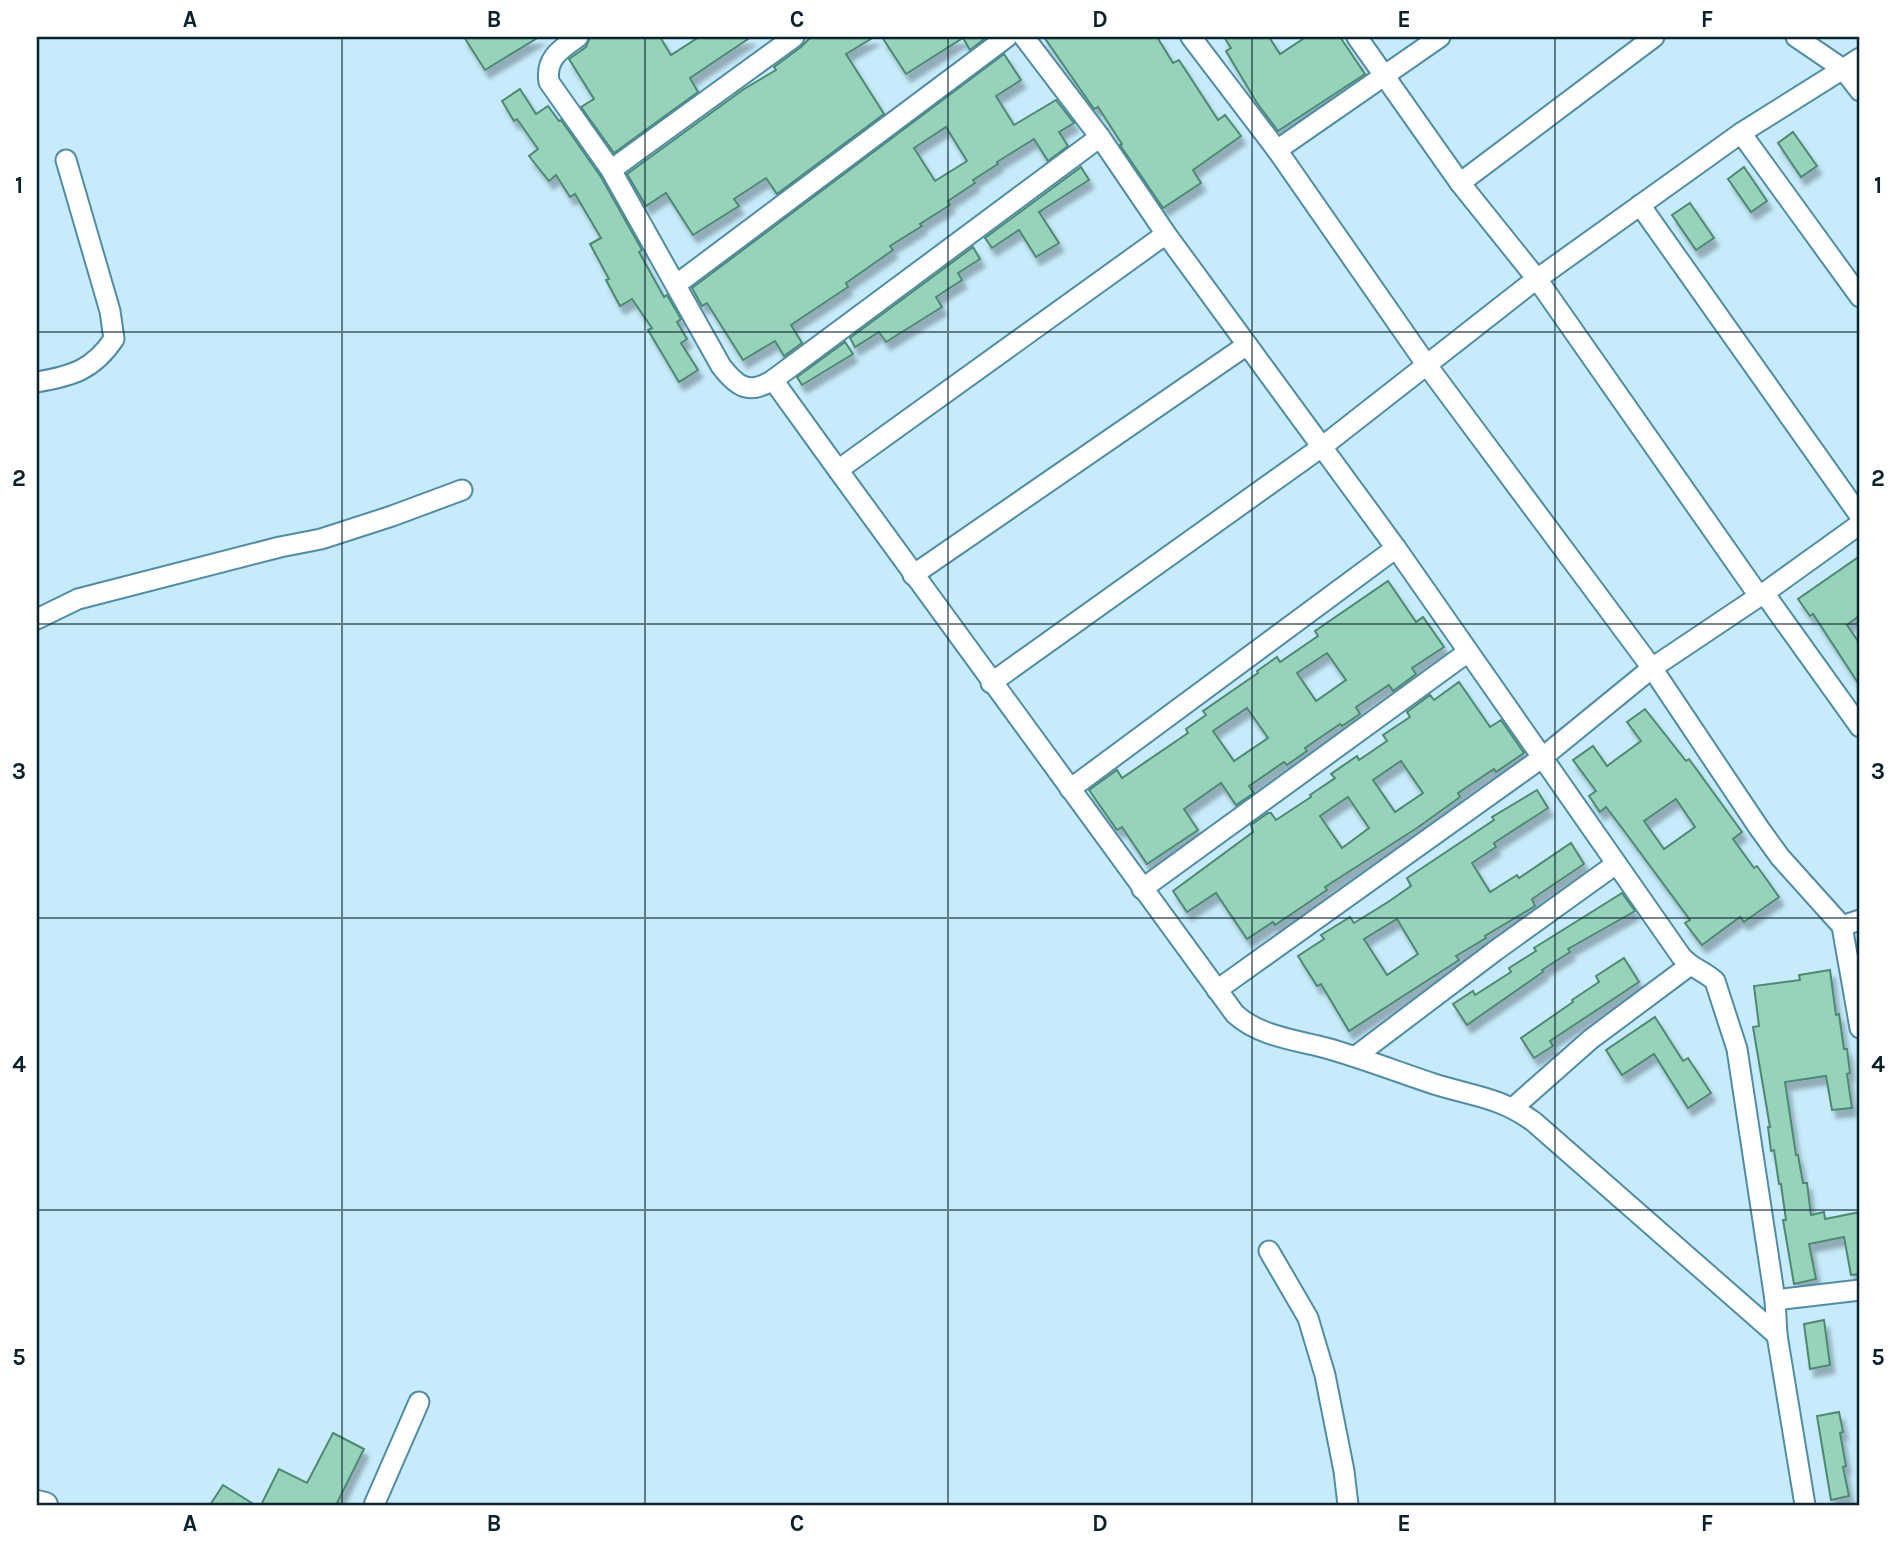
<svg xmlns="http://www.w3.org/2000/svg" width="1897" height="1542" font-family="Karla,sans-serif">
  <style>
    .building { fill: #96d3ba; stroke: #4d8972; stroke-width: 2; fill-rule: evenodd; filter: url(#shadow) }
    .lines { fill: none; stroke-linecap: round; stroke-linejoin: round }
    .minor-casing { stroke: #508ca5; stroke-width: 23 }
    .tertiary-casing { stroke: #508ca5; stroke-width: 28 }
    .minor { stroke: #fff; stroke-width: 19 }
    .tertiary { stroke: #fff; stroke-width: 24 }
    .grid { fill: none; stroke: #09222c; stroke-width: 2; stroke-opacity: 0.55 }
    .neatline { fill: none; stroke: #09222c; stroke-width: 2.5 }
    .grid-label { font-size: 23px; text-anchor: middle; font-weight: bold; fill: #09222c }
  </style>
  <defs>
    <filter id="shadow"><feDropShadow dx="4.5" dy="8" stdDeviation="2" flood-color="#0004"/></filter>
  </defs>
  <rect width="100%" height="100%" fill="#c7ebfb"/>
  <!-- building -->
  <g class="building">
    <polygon points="464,37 539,37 485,70"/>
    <polygon points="590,37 660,37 671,55 699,37 751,37 690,78 698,92 614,153 581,107 594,99 569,59 586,47"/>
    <polygon points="811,37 874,37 846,54 884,114 777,194 766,178 734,199 739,206 693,235 666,193 646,206 627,174 744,89 776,70 774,67 801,47"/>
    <polygon points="882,37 987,37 970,50 963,38 906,74"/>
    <polygon points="1044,37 1157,37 1173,63 1179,60 1218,120 1225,115 1241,136 1193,170 1201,183 1163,208 1120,145 1122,144 1098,107 1094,109"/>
    <polygon points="1224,37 1269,37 1280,54 1306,37 1340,37 1365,74 1278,131 1257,103 1226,51 1231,48"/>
    <path d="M 1004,54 L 1021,80 L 996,96 L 1014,125 L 1056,100 L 1074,123 L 1059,132 L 1068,146 L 1048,161 L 1034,139 L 997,162 L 998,164 L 973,180 L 975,183 L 948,201 L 950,205 L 920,224 L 922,226 L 890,246 L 893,250 L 846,283 L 848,287 L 791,325 L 802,343 L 784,356 L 775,341 L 743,360 L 707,303 L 702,306 L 692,288 ZM 946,127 L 967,161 L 935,181 L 914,148 Z"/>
    <polygon points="520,89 536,114 548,106 559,121 561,120 601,177 642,250 639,252 664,297 667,295 681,319 677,322 687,339 681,343 698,370 679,382 648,330 652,328 632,299 620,306 606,280 609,279 590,244 601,238 575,194 570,197 556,175 549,181 529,156 538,149 517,119 514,121 502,101"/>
    <polygon points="1793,132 1817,166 1801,177 1778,143"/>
    <polygon points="1081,167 1089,180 1039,212 1059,243 1036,257 1019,230 992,248 985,238"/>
    <polygon points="1744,167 1767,201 1751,212 1728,179"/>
    <polygon points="1690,203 1714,238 1696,250 1672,215"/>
    <polygon points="973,247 980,259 958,273 962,280 936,297 942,307 886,342 879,332 855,347 850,338"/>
    <polygon points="845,342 853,354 802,385 797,377"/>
    <polygon points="1860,556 1860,615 1847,625 1860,644 1860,686 1813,614 1810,616 1798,599"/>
    <path d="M 1388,581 L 1416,622 L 1423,617 L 1444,647 L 1412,668 L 1416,674 L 1393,691 L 1389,685 L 1356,707 L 1360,714 L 1342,726 L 1340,724 L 1305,748 L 1307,751 L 1287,765 L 1284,762 L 1249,786 L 1254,793 L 1236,805 L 1221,783 L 1184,809 L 1198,830 L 1147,864 L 1122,827 L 1117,830 L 1089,790 L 1117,770 L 1122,778 L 1188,733 L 1186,729 L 1206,715 L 1203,711 L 1258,673 L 1257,671 L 1277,657 L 1280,662 L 1318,636 L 1315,631 ZM 1327,653 L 1346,680 L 1316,701 L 1297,673 ZM 1247,708 L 1268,738 L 1234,761 L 1213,731 Z"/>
    <path d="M 1459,682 L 1490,727 L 1501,720 L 1524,753 L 1496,772 L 1494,769 L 1458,793 L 1460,797 L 1417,828 L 1325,887 L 1327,890 L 1275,925 L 1273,922 L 1247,939 L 1216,893 L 1187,912 L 1173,891 L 1253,832 L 1251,825 L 1268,813 L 1271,813 L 1276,820 L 1311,797 L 1310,795 L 1335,778 L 1331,774 L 1357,756 L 1359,760 L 1387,741 L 1383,735 L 1410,717 L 1407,712 L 1430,695 L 1434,700 ZM 1401,761 L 1423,793 L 1395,812 L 1373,780 ZM 1348,797 L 1369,828 L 1342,848 L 1320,816 Z"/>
    <path d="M 1645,709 L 1686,761 L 1689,759 L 1742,832 L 1733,839 L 1754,868 L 1757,866 L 1779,897 L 1744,922 L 1740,917 L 1702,945 L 1685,923 L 1690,920 L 1625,832 L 1606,807 L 1600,812 L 1589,796 L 1596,791 L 1573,760 L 1593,746 L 1607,766 L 1641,741 L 1627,722 ZM 1676,799 L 1695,827 L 1664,849 L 1644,821 Z"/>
    <path d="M 1537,790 L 1548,808 L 1494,843 L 1496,847 L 1472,863 L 1490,892 L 1517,875 L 1519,878 L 1571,843 L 1584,864 L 1532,899 L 1535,906 L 1485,936 L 1486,938 L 1456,956 L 1459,960 L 1349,1031 L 1321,984 L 1317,986 L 1298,956 L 1324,939 L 1321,935 L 1350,917 L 1354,923 L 1388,902 L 1411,886 L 1407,878 L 1494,820 L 1492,817 ZM 1397,919 L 1418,954 L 1387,975 L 1364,939 Z"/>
    <polygon points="1622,893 1635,911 1568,949 1570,952 1542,970 1543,972 1467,1025 1453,1004 1473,991 1475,995 1511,972 1509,968 1536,951 1534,948"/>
    <polygon points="1624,958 1639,982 1550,1041 1553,1046 1534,1058 1521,1038 1573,1002 1572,1000 1599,982 1596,976"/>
    <polygon points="1830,970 1836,1015 1839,1014 1844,1049 1847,1049 1850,1073 1847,1074 1852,1108 1832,1110 1826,1076 1785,1082 1796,1155 1798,1155 1803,1183 1807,1183 1811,1215 1824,1212 1825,1219 1860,1212 1860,1274 1851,1275 1844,1237 1809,1244 1816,1279 1794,1284 1783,1220 1786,1220 1781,1184 1779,1184 1774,1150 1771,1151 1768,1127 1770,1127 1753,1027 1759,1026 1754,986 1800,980 1799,975"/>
    <polygon points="1655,1017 1683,1061 1688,1058 1711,1093 1688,1108 1654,1054 1622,1075 1606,1050"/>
    <polygon points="1824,1320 1830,1365 1810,1369 1804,1324"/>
    <polygon points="1839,1412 1843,1432 1840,1433 1846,1466 1843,1467 1849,1496 1831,1500 1817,1416"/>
    <polygon points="333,1433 364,1449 336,1505 261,1505 279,1469 307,1483"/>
    <polygon points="223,1485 255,1505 210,1505"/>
  </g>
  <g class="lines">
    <!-- minor casing -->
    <g class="minor-casing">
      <g id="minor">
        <path d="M 578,37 C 561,49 545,58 549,82 L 611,170 L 721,366 C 737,387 749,395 773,380 L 1100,137"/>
        <path d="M 1024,37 L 1100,137 L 1166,234 L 1396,548 L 1681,956 C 1691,968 1704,971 1715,981 L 1737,1049 L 1775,1300 L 1777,1335 L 1805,1505"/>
        <polyline points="1191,37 1277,150 1426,364 1652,668 1759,828 1780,857 1842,926 1860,1028"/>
        <polyline points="1357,37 1460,183 1537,279 1759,596"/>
        <polyline points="1796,37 1843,69 1860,58"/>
        <polyline points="1741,133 1860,297"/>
        <polyline points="1277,150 1440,37"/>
        <polyline points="611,170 794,37"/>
        <polyline points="1460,183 1654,37"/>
        <polyline points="1640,205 1860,516"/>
        <polyline points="677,284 1007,37"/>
        <polyline points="773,380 838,470 1166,234"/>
        <path d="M 37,382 C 72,376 93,370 114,339 L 110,311 L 66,160"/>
        <path d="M 838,470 L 1235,1014 C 1259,1036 1295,1040 1326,1048 C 1362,1058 1398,1072 1434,1084 C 1472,1096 1500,1097 1534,1122 L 1777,1335"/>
        <polyline points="913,575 1247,345"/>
        <polyline points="1764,593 1860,727"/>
        <polyline points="37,619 78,599 280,547 321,539 392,516 462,490"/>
        <polyline points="991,683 1323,446 1530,284 1741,133 1843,69 1860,91"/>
        <polyline points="1070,789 1396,548"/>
        <polyline points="1142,889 1468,652"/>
        <polyline points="1842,926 1860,920"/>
        <polyline points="1217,990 1543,757 1652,668 1764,593 1860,524"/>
        <polyline points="1356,1056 1495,951 1616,864"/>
        <polyline points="1514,1107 1591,1039 1689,966"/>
        <polyline points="1269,1251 1308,1318 1325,1375 1344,1471 1348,1505"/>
        <polyline points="1775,1300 1860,1290"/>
        <polyline points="374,1505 419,1402"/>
      </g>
    </g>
    <!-- tertiary casing -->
    <g class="tertiary-casing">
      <polyline id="tertiary" points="37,1503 45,1505"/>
    </g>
    <!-- minor -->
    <use href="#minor" class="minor"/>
    <!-- tertiary -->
    <use href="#tertiary" class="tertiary"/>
  </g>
  <!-- grid -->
  <path class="grid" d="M 342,37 L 342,1505M 645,37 L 645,1505M 948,37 L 948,1505M 1252,37 L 1252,1505M 1555,37 L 1555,1505M 37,332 L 1860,332M 37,624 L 1860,624M 37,918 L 1860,918M 37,1210 L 1860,1210"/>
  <!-- border -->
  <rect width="1897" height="1542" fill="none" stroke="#ffffff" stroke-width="77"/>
  <rect x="38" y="38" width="1820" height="1466" class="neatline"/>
  <g class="grid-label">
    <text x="190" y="27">A</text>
    <text x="494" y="27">B</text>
    <text x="797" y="27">C</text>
    <text x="1100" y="27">D</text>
    <text x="1404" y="27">E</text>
    <text x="1707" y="27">F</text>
    <text x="19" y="193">1</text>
    <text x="1878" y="193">1</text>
    <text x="19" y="486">2</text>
    <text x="1878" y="486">2</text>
    <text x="19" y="779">3</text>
    <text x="1878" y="779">3</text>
    <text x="19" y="1072">4</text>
    <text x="1878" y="1072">4</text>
    <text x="19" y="1365">5</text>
    <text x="1878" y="1365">5</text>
    <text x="190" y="1531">A</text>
    <text x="494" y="1531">B</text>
    <text x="797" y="1531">C</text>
    <text x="1100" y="1531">D</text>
    <text x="1404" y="1531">E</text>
    <text x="1707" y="1531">F</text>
  </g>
</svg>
